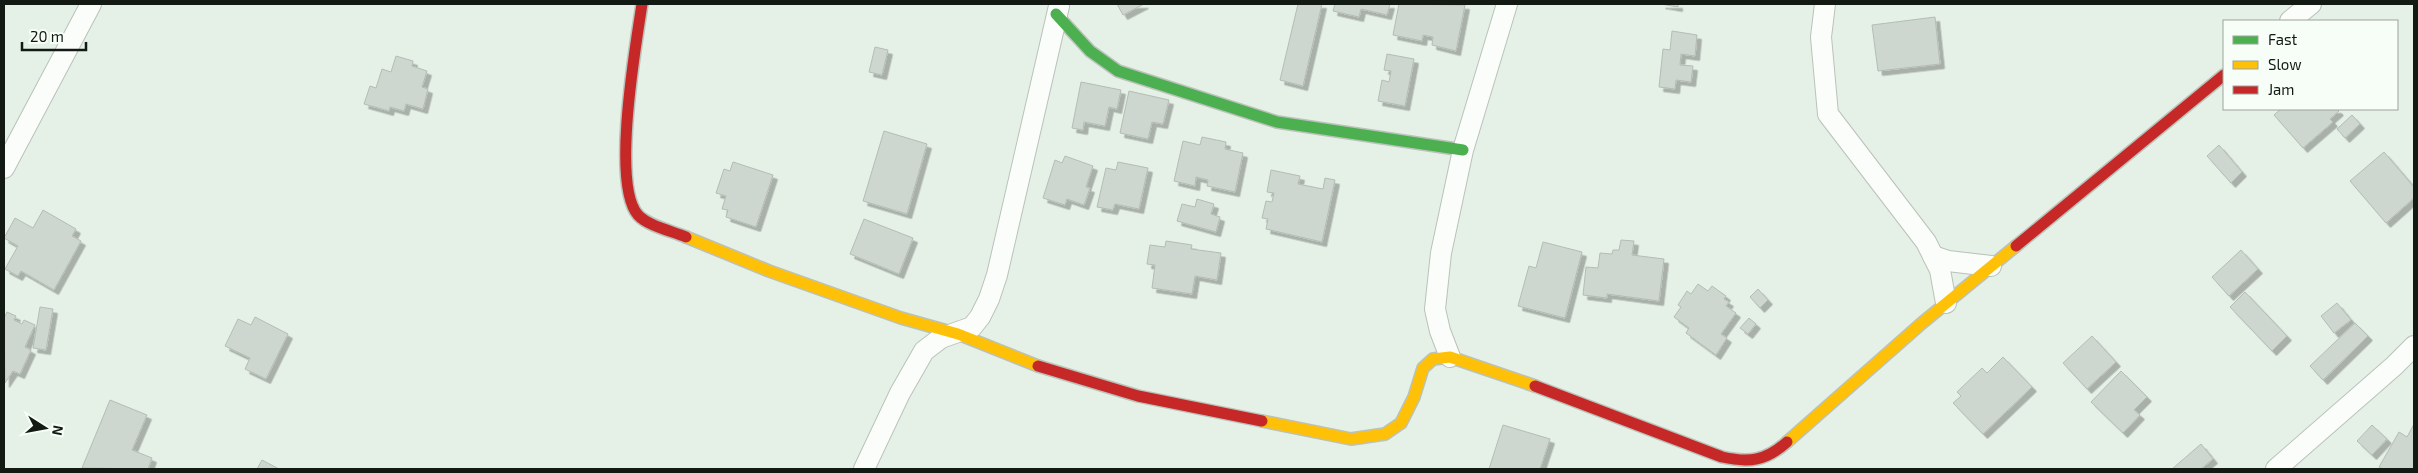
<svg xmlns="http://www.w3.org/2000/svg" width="2418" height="473" font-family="'Exo 2',sans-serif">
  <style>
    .building { fill: #ced7cf; stroke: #b4bcb4; filter: url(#shadow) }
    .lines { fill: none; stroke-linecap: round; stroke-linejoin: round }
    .street-casing { stroke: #bac2ba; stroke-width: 22 }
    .fast-casing { stroke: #bac2ba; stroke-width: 14 }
    .slow-casing { stroke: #bac2ba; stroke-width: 14 }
    .jam-casing { stroke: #bac2ba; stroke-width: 14 }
    .street { stroke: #fbfdfb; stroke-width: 20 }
    .fast { stroke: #4caf50; stroke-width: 11 }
    .slow { stroke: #ffc107; stroke-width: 11 }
    .jam { stroke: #c62828; stroke-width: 11 }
  </style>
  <defs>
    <filter id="shadow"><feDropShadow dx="4.5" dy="4.5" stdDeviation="0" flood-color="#0004"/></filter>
  </defs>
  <rect width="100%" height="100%" fill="#e5f0e6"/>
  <!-- building -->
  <g class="building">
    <polygon points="1117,4 1144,4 1123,15"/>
    <polygon points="1298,4 1322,4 1303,86 1280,80"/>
    <polygon points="1335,4 1390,4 1387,15 1361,9 1359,17 1333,11"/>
    <polygon points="1399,4 1465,5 1456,51 1432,45 1433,37 1423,35 1422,41 1393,35"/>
    <polygon points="1661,4 1678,4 1678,7"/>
    <polygon points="1935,17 1940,64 1878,71 1872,25"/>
    <polygon points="1672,31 1697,35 1695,56 1681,54 1680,65 1693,66 1691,82 1676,80 1675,89 1659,87 1663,49 1670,50"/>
    <polygon points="875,47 888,50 882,75 869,72"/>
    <polygon points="1387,54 1414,59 1405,106 1378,101 1382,80 1389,82 1391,71 1384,70"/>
    <polygon points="396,56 413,61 412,66 427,71 422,87 428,89 423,109 406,104 404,111 390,107 389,111 364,104 370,86 376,88 382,69 391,72"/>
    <polygon points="1081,82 1121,90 1117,109 1109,107 1105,126 1084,122 1083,130 1072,128"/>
    <polygon points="1129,91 1169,100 1163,124 1152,122 1148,139 1120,133"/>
    <polygon points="2281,109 2337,109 2339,111 2330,119 2333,122 2303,148 2274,115"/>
    <polygon points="2352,115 2360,124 2345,138 2337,129"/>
    <polygon points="884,131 927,144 907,214 863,201"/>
    <polygon points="1202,137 1226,142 1225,149 1243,153 1235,192 1207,186 1208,180 1196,177 1195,186 1174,181 1183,141 1200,145"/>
    <polygon points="2219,145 2242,172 2231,183 2207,156"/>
    <polygon points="2384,152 2414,187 2414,198 2386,223 2350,181"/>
    <polygon points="1065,156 1093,166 1086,187 1090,188 1084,205 1067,199 1065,205 1043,198 1055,160 1062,163"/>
    <polygon points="733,162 773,175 756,227 726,217 728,210 722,209 726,196 716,193 724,169 730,171"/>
    <polygon points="1118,162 1148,168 1139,209 1115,204 1113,210 1097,207 1106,168 1116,170"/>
    <polygon points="1271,170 1300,176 1298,184 1323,189 1325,178 1335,180 1322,242 1266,229 1268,219 1262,218 1266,201 1272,202 1274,193 1267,192"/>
    <polygon points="1197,199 1214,204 1211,214 1220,217 1216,232 1177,221 1182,204 1195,207"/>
    <polygon points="43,210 76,229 72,236 81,241 54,290 21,271 18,276 5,269 18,246 4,238 15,218 33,228"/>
    <polygon points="864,219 913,238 899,274 850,254"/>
    <polygon points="1621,240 1634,241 1632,255 1664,259 1659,301 1607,294 1607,298 1583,295 1586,267 1598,268 1600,253 1612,254 1613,250 1619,250"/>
    <polygon points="1166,241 1192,245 1191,249 1221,253 1217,280 1195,276 1192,294 1152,288 1155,265 1147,264 1150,245 1165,247"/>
    <polygon points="1543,242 1582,252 1565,318 1518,306 1529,266 1536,268"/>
    <polygon points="2241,250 2258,269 2229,296 2212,277"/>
    <polygon points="1698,284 1708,291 1712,286 1726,296 1724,299 1729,302 1726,306 1736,313 1721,334 1727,338 1716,355 1686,333 1689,328 1674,317 1681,307 1678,305 1687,291 1691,294"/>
    <polygon points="1758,289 1768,300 1760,308 1750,297"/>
    <polygon points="2245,292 2287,336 2272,351 2230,307"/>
    <polygon points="2337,303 2351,320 2334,333 2321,316"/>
    <polygon points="40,307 53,309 46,350 33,348"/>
    <polygon points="7,312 16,316 14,320 22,324 24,320 35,325 25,347 31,350 20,374 13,371 5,383 4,318"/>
    <polygon points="255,317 288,334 266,379 245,369 250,358 225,346 238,319 251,325"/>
    <polygon points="1749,318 1756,324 1748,334 1740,328"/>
    <polygon points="2355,323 2368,336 2323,380 2310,366"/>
    <polygon points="2092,336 2116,362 2087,389 2063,363"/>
    <polygon points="2003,357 2032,387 1983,434 1953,403 1961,396 1957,392 1982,368 1987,373"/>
    <polygon points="2121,371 2147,397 2134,410 2140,415 2123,433 2091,402"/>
    <polygon points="110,400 147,415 132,450 152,458 148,469 82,468"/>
    <polygon points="2414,424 2414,469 2383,469 2379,467 2399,432 2407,437"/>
    <polygon points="1503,425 1550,439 1540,469 1489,469"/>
    <polygon points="2372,425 2387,439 2372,455 2357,441"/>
    <polygon points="2201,444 2213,459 2201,469 2172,469"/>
    <polygon points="262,460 279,469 257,469"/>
  </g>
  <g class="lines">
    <!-- street casing -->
    <g class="street-casing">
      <g id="street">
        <polyline points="1825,4 1821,37 1828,114 1926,242 1940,270 1946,303"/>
        <polyline points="2290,21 2311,4"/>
        <polyline points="4,168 91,4"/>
        <polyline points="1933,256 1948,261 1991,266"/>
        <polyline points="1450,357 1440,331 1435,309 1441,253 1463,150 1507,4"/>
        <polyline points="864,469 900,393 924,351 941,338 972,327 980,317 989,299 997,275 1059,6"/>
        <polyline points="2276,469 2394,366 2414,346"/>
      </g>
    </g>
    <!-- fast casing -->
    <g class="fast-casing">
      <polyline id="fast" points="1056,14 1090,51 1118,71 1277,122 1463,150"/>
    </g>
    <!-- slow casing -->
    <g class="slow-casing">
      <g id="slow">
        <polyline points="686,237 769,271 901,318 958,334 1038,366"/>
        <polyline points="1262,421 1351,439 1385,434 1401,423 1414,397 1423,368 1433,359 1450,357 1535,386"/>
        <polyline points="1787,442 1922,323 2016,246"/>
      </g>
    </g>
    <!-- jam casing -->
    <g class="jam-casing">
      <g id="jam">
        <path d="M 642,4 C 636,44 611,185 638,215 C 648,226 672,231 686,237"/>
        <polyline points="2016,246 2224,75"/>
        <polyline points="1038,366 1138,396 1262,421"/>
        <path d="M 1535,386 L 1722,457 C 1749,463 1766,461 1787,442"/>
      </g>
    </g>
    <!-- street -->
    <use href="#street" class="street"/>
    <!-- fast -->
    <use href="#fast" class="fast"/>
    <!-- slow -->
    <use href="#slow" class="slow"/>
    <!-- jam -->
    <use href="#jam" class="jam"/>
  </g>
  <!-- border -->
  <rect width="2418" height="473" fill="none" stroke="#131a14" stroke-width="10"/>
  <!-- legend -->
  <rect x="2223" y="20" width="175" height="90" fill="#f6fef7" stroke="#9ba39c"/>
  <rect x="2233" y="36" width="25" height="8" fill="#4caf50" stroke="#9ba39c"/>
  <text x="2268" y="45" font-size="15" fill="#131a14">Fast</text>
  <rect x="2233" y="61" width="25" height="8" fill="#ffc107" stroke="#9ba39c"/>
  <text x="2268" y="70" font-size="15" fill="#131a14">Slow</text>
  <rect x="2233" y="86" width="25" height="8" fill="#c62828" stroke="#9ba39c"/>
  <text x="2268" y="95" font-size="15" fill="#131a14">Jam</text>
  <!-- north arrow -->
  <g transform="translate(45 428) rotate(101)" stroke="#f6fef7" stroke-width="4" paint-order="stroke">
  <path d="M0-4L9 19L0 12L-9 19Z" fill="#131a14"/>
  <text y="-8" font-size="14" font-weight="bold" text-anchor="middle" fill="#131a14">N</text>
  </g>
  <!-- scale -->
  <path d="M22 42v8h64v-8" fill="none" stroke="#131a14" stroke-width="2.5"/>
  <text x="30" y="42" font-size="15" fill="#131a14" stroke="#f6fef7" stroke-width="4" paint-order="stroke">20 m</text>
</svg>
